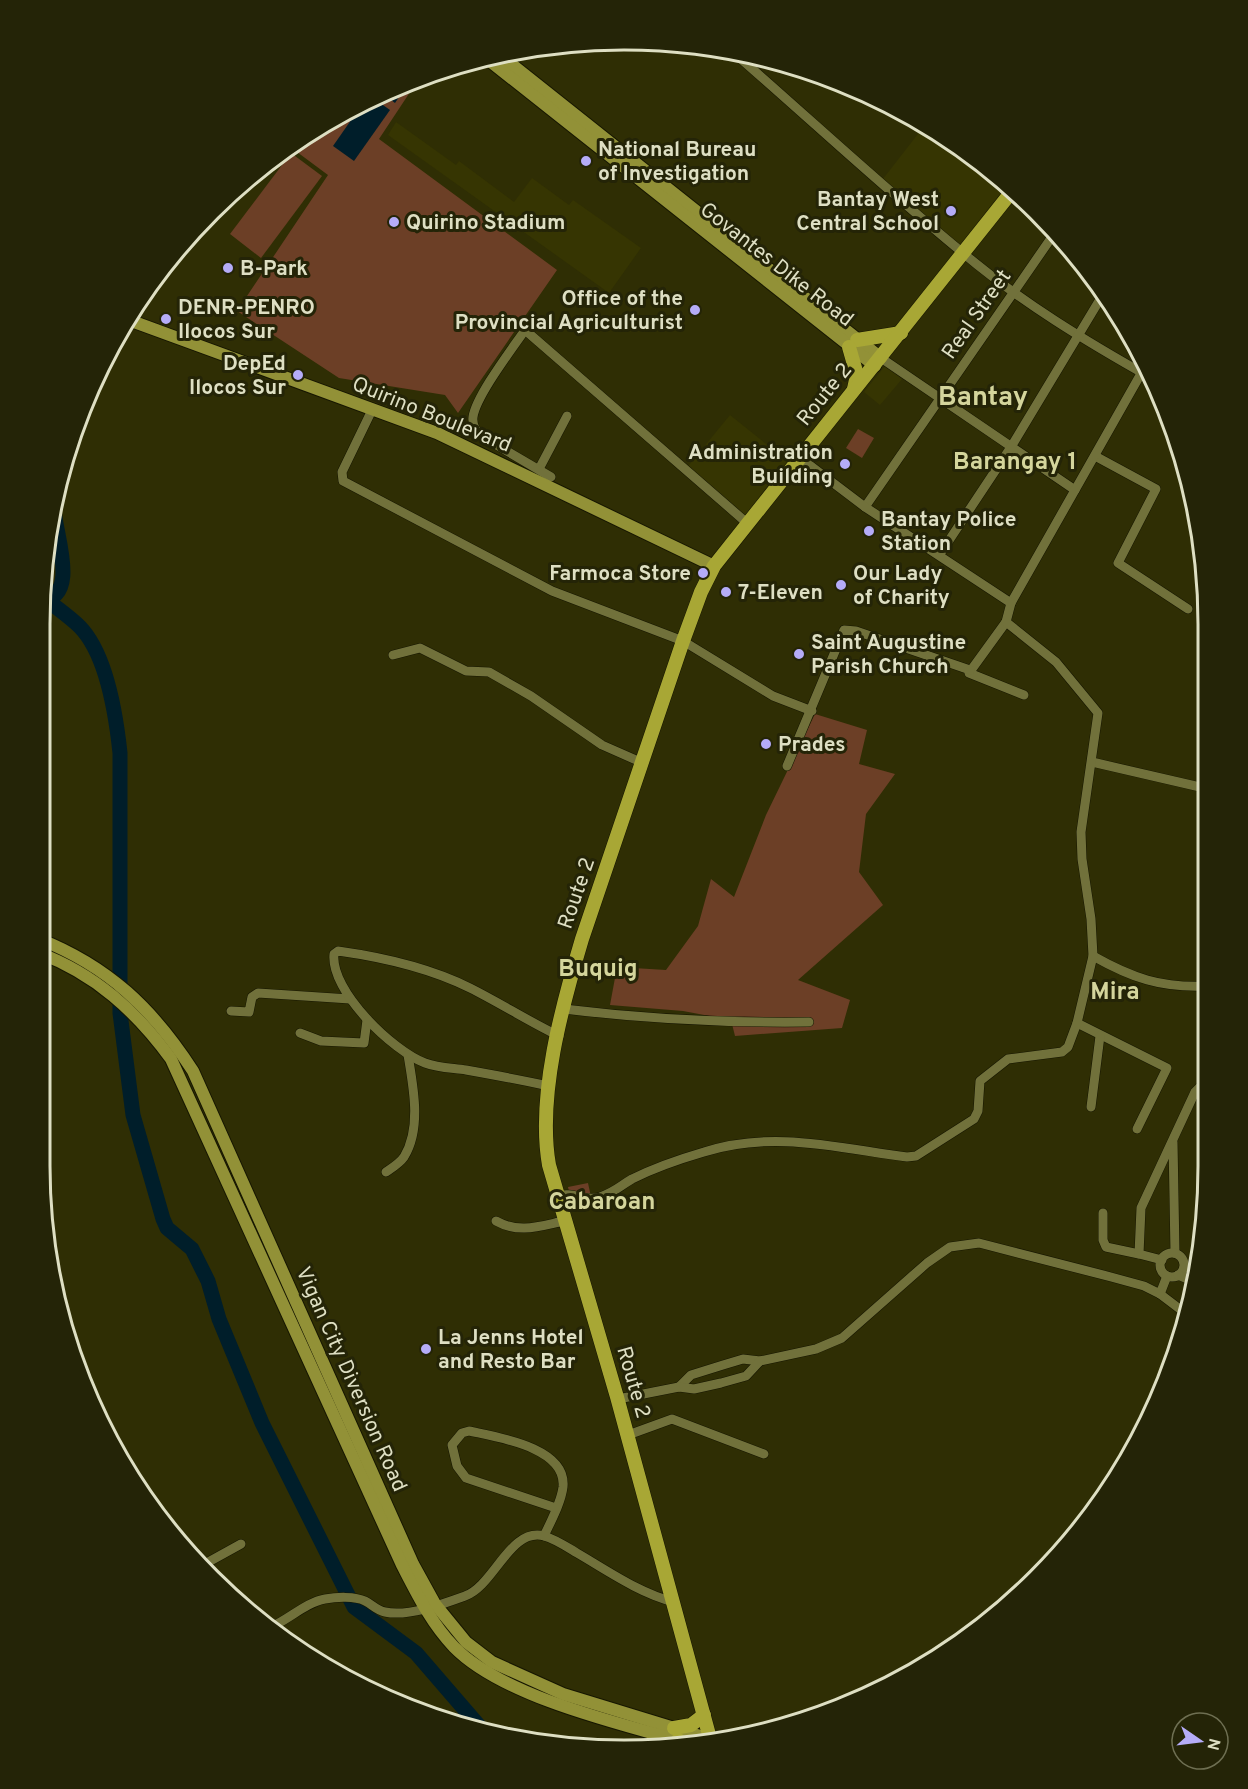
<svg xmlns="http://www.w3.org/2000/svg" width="1248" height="1789" font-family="Overpass,sans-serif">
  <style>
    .built { fill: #363502 }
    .green { fill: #6c3f26 }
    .water { fill: #001e2a }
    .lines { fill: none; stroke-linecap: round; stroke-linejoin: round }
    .river { stroke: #001e2a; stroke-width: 15 }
    .minor-casing { stroke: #161600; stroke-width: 10 }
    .major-casing { stroke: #161600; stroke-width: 14 }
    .highway-casing { stroke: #161600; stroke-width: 15 }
    .minor { stroke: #71713b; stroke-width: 9 }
    .major { stroke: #929137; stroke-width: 12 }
    .highway { stroke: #a8a735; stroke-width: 14 }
    .poi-dot { fill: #b5acf8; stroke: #242407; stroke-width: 2 }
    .labels { text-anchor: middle; stroke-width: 6; stroke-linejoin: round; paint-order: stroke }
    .poi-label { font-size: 21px; font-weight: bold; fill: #dedfc3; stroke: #242407; text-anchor: start }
    .street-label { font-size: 21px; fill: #dedfc3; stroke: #242407 }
    .quarter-label { font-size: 24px; font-weight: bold; fill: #d4d59c; stroke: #242407 }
    .district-label { font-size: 27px; font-weight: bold; fill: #d4d59c; stroke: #242407 }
    .rim { fill: none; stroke: #dedfc3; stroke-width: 3 }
  </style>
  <rect width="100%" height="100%" fill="#2f2e04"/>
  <!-- built -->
  <g class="built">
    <polygon points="396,122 456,165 459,161 514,202 532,178 569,205 573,200 641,248 609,293 388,135"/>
    <polygon points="925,125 980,160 1010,188 960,252 879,184"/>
    <polygon points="885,366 902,379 880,405 864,392"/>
    <polygon points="730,415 791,464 743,525 684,471"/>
  </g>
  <!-- green -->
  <g class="green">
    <polygon points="420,77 379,139 557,270 458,413 445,395 339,378 237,311 328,175 297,152 319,126 331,118"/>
    <polygon points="291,153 322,176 261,258 230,234"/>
    <polygon points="858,429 874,438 862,458 846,448"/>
    <polygon points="815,714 867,730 859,764 895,774 866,814 859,872 883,905 798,980 850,1000 842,1028 735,1036 731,1020 683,1011 610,1005 617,967 666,970 698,926 711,879 734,897 766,815"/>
    <polygon points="588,1183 591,1197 571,1201 568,1187"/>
  </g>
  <!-- water -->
  <g class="water">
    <polygon points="409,82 395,103 383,94"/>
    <polygon points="373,98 390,110 354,161 333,146 363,103"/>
  </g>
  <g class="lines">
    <!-- river -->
    <g class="river">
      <path d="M 41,600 C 82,597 53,530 54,506 C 55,500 57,494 59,488"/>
      <path d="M 47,600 C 58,609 70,617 80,627 C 107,655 116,715 120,753 L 120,1013 L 133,1115 L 163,1219 L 167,1228 L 192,1249 L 208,1281 L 219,1319 L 262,1423 L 354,1607 L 416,1653 L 479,1726"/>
    </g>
    <!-- minor casing -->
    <g class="minor-casing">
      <g id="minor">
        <path d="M 733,52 C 810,119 885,189 963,253 C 1021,302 1087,342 1153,379"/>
        <polyline points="881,358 1075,490"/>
        <polyline points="372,410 342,472 343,481 552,591 683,641 773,696 812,711"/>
        <polyline points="1095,456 1156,489 1118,563 1188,609"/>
        <polyline points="539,469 567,416"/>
        <path d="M 551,477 L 483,437 C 476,431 472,426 473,417 C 476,396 512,349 525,330 L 747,523"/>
        <polyline points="865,507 1056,231"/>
        <polyline points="940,554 1011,447 1102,296"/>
        <polyline points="1011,603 1147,363"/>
        <polyline points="1006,622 969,673 1024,695"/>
        <polyline points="393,655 420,648 466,671 489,672 531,696 602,745 643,763"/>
        <polyline points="1092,762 1200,787"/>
        <polyline points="787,766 844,630 856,631 970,670"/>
        <path d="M 1093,956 C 1132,978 1161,988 1206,986"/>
        <path d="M 564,1009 C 645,1019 726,1023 809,1022"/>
        <polyline points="231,1011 249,1012 252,997 258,993 350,999"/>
        <polyline points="1077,1023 1167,1068 1137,1129"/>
        <polyline points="300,1033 321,1041 364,1043 367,1020"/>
        <path d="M 549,1086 C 521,1080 494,1075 466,1070 C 453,1068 438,1068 425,1063 C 393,1051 330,991 334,954 L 338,951 C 381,957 430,968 470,988 C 500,1003 528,1021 559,1036"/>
        <polyline points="1091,1107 1100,1036"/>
        <polyline points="1173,1142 1175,1253"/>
        <path d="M 386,1172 C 392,1168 400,1163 404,1157 C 422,1128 413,1086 408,1055"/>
        <path d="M 557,1196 C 574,1191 583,1202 600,1197 C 615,1192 620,1186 632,1179 C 654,1168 680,1159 704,1152 C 773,1130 838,1148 907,1157 L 916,1156 L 974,1119 L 978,1111 L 980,1081 L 1008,1059 L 1062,1052 L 1068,1047 L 1077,1023 L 1093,956 L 1091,919 L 1082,859 L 1081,832 L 1098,713 L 1056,662 L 1006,622 L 1011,603 L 865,507 L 799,457"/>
        <polyline points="1103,1213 1103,1240 1106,1247 1139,1254"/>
        <path d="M 496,1221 C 519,1234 540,1226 564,1221"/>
        <circle cx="1172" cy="1265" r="12"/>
        <polyline points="1162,1260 1139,1254 1141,1208 1195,1092 1202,1085 1207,1084"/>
        <polyline points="1178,1275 1195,1282"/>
        <polyline points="1160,1294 1189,1316"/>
        <polyline points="679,1387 691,1375 723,1365 743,1359 760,1361 816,1349 842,1338 927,1263 950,1247 979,1243 1111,1277 1144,1286 1160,1294 1167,1276"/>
        <polyline points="618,1399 679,1387 694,1389 721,1383 746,1376 760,1361"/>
        <polyline points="628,1435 672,1419 764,1454"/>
        <path d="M 544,1536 C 551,1521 561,1503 563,1487 C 567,1447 496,1437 469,1431 L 462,1433 L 452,1445 L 457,1466 L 466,1478 L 556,1508"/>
        <polyline points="203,1565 241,1544"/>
        <path d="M 273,1626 C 289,1619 307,1602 325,1599 C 336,1597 355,1596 365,1601 C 373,1605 376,1610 385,1612 C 408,1617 443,1604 465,1596 C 494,1586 510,1527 544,1536 C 555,1539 567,1547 577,1553 C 608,1571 639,1593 674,1602"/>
      </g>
    </g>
    <!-- major casing -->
    <g class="major-casing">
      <g id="major">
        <polyline points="500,55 881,358"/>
        <polyline points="486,58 875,366"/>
        <polyline points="126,319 437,433 714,566"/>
        <path d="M 39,939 C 108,966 153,1009 193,1071 L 413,1564 L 435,1604 L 466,1642 L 492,1662 L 563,1694 L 710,1739"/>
        <path d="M 39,953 C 95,974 136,1011 171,1059 L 402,1565 C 417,1594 431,1623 454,1647 C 504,1698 625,1725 695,1745"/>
      </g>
    </g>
    <!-- highway casing -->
    <g class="highway-casing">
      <g id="highway">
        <polyline points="857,340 901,333"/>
        <polyline points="849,347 857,375 854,389"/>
        <polyline points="674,1728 691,1725 704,1715"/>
        <polyline points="678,1740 684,1745"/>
        <path d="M 711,1742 L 617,1397 L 549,1165 C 537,1096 562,1006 582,939 L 683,641 L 701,592 L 714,566 L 1013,190"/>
      </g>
    </g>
    <!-- minor -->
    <use href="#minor" class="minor"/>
    <!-- major -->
    <use href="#major" class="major"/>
    <!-- highway -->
    <use href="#highway" class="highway"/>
  </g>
  <!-- markers -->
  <g class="poi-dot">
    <circle cx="586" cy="161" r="6"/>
    <circle cx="951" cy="211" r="6"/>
    <circle cx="394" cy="222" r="6"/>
    <circle cx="228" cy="268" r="6"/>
    <circle cx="695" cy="310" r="6"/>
    <circle cx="166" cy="319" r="6"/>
    <circle cx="298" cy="375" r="6"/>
    <circle cx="845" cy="464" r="6"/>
    <circle cx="869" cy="531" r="6"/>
    <circle cx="703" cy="573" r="6"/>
    <circle cx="841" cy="585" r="6"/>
    <circle cx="726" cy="592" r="6"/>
    <circle cx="799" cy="654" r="6"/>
    <circle cx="766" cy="744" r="6"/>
    <circle cx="426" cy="1349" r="6"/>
  </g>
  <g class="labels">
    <!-- poi labels -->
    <g class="poi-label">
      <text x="598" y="156">National Bureau<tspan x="598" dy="24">of Investigation</tspan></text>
      <text x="939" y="206" text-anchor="end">Bantay West<tspan x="939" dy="24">Central School</tspan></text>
      <text x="406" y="229">Quirino Stadium</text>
      <text x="240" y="275">B-Park</text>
      <text x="683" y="305" text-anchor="end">Office of the<tspan x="683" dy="24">Provincial Agriculturist</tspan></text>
      <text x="178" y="314">DENR-PENRO<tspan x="178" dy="24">Ilocos Sur</tspan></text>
      <text x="286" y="370" text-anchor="end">DepEd<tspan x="286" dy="24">Ilocos Sur</tspan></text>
      <text x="833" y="459" text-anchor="end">Administration<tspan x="833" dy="24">Building</tspan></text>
      <text x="881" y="526">Bantay Police<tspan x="881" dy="24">Station</tspan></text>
      <text x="691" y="580" text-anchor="end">Farmoca Store</text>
      <text x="853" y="580">Our Lady<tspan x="853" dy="24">of Charity</tspan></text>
      <text x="738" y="599">7-Eleven</text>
      <text x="811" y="649">Saint Augustine<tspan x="811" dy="24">Parish Church</tspan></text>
      <text x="778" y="751">Prades</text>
      <text x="438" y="1344">La Jenns Hotel<tspan x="438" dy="24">and Resto Bar</tspan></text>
    </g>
    <!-- street labels -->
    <g class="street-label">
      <text transform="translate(777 264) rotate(38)" y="7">Govantes Dike Road</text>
      <text transform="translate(976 314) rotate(-55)" y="7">Real Street</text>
      <text transform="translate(824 394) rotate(-51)" y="7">Route 2</text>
      <text transform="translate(432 414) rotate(22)" y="7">Quirino Boulevard</text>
      <text transform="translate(576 893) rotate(-71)" y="7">Route 2</text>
      <text transform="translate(352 1379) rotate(66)" y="7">Vigan City Diversion Road</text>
      <text transform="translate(634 1382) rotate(74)" y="7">Route 2</text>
    </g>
    <!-- quarter labels -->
    <g class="quarter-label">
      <text x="1015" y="469">Barangay 1</text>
      <text x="598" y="976">Buquig</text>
      <text x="1115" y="999">Mira</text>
      <text x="602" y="1209">Cabaroan</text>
    </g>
    <!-- district labels -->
    <g class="district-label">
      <text x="983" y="405">Bantay</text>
    </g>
  </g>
  <!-- crop -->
  <path d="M0 0H1248V1789H0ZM624 50H624A574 574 0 0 1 1198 624V1166A574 574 0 0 1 624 1740H624A574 574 0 0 1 50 1166V624A574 574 0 0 1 624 50Z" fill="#242407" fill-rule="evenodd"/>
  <path class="rim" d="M624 50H624A574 574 0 0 1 1198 624V1166A574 574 0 0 1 624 1740H624A574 574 0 0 1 50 1166V624A574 574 0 0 1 624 50Z"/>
  <!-- north arrow -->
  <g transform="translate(1200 1741) rotate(104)"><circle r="28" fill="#242407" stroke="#6e6f52" stroke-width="1.5"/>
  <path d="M0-4.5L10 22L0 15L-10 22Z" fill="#b5acf8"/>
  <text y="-9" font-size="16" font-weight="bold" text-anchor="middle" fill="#dedfc3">N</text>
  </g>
</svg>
